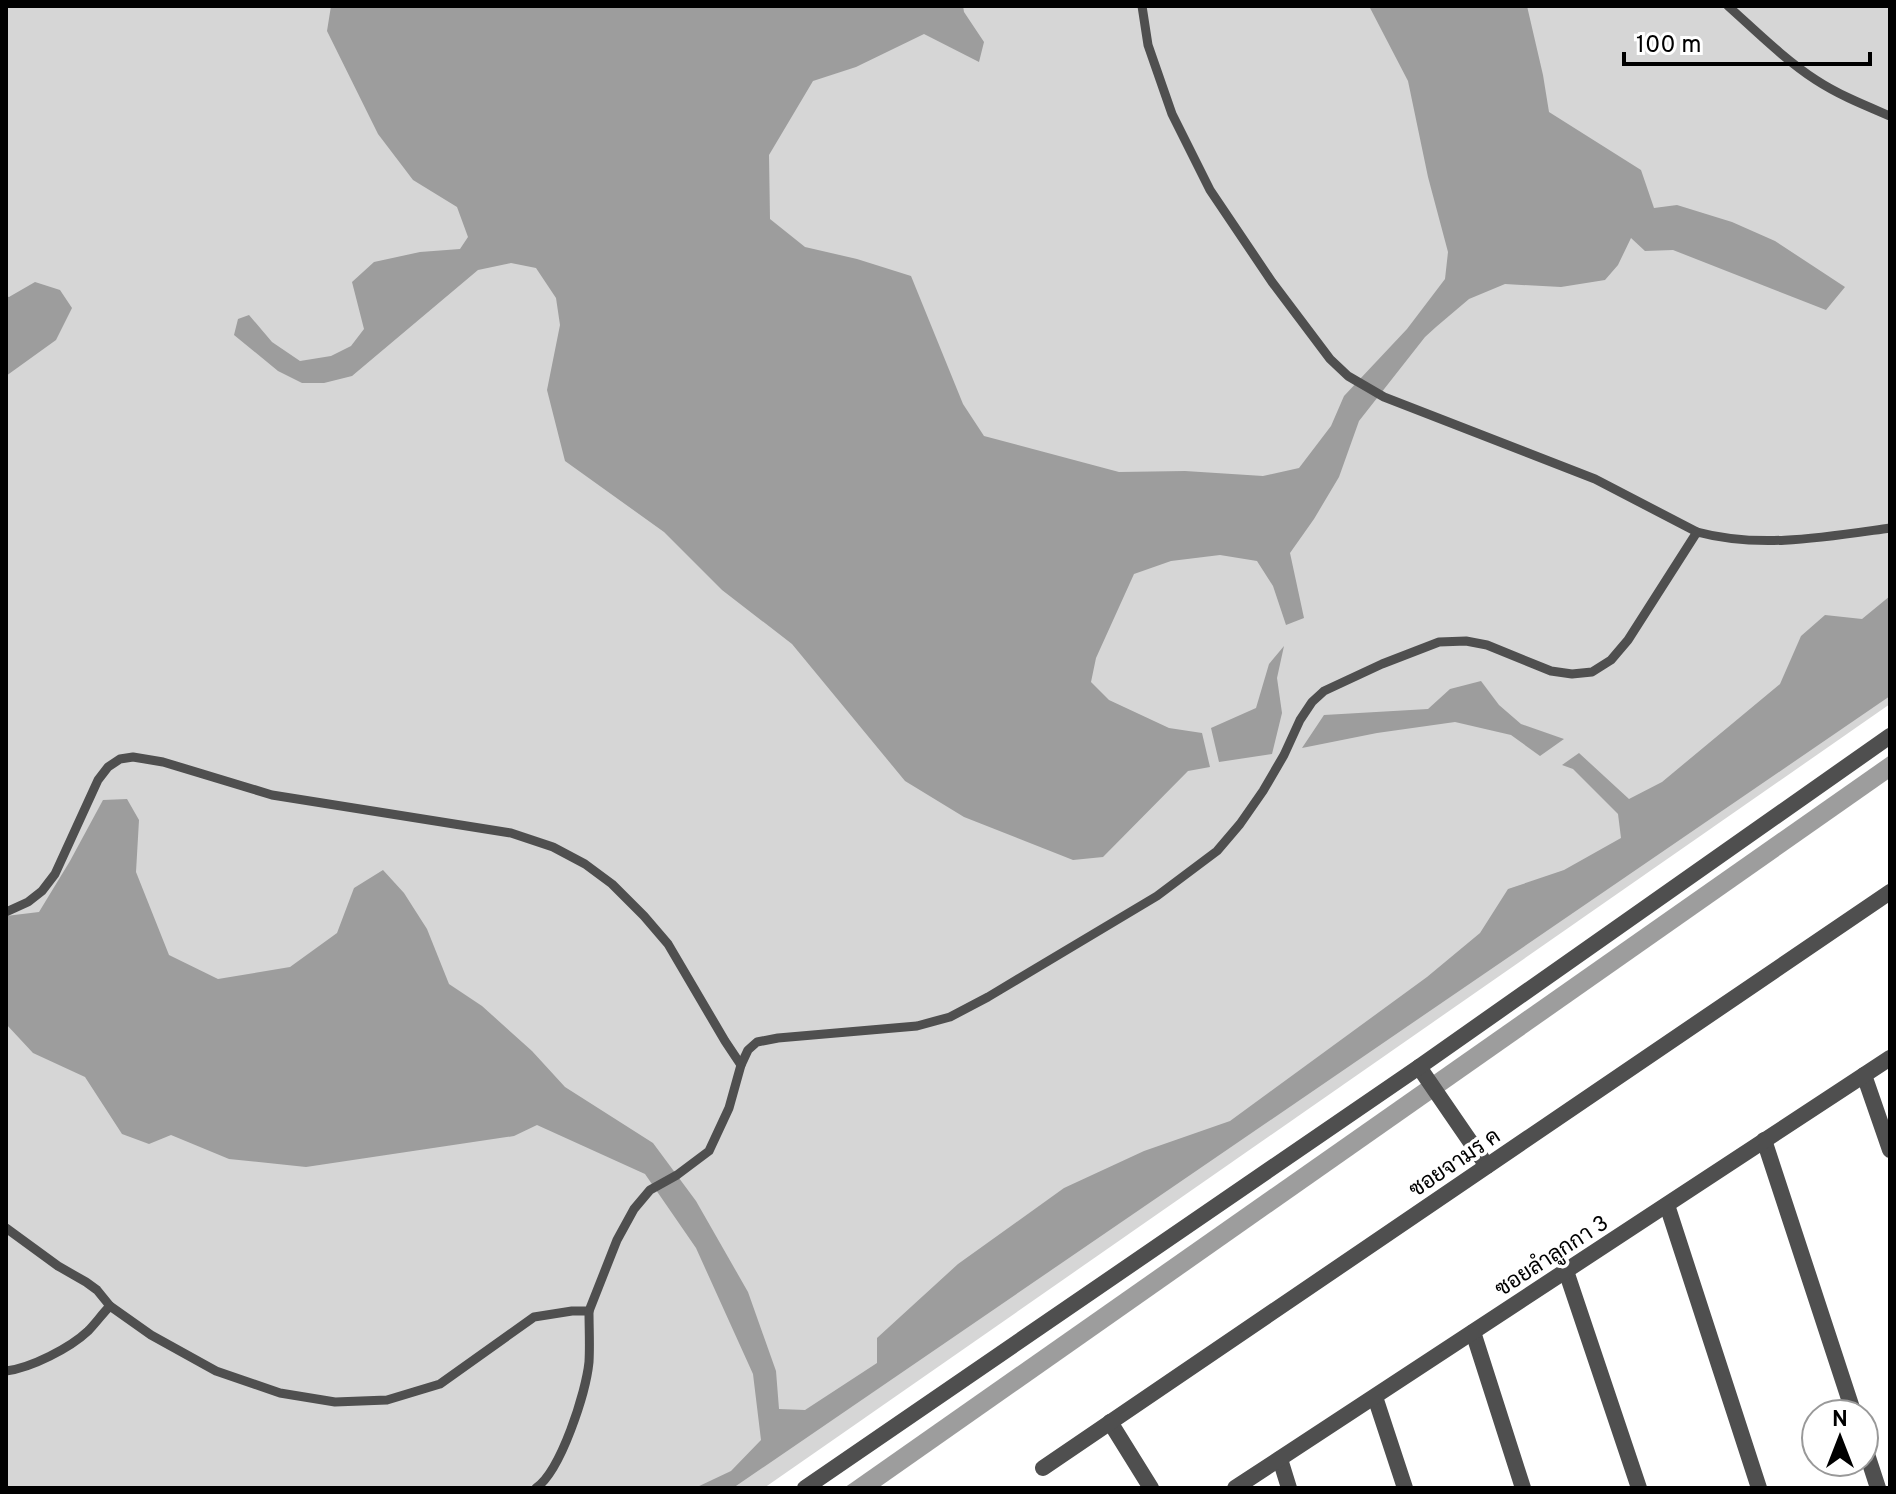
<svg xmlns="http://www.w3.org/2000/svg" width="1896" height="1494" font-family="Overpass,Sarabun,sans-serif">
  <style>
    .green { fill: #d6d6d6 }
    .water { fill: #9d9d9d }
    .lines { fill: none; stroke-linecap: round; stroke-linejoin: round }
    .service { stroke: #4f4f4f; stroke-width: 9 }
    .minor { stroke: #4f4f4f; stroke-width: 16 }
    .labels { text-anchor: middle; stroke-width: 7; stroke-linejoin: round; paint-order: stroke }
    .street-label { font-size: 22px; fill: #000; stroke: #fff }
  </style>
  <rect width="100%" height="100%" fill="#fff"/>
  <!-- green -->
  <polygon class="green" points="6,6 1890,6 1890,704 764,1488 6,1488"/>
  <!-- water -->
  <g class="water">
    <polygon points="331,6 963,6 964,12 984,42 979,62 924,34 856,67 813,81 769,155 770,219 805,247 857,259 911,276 963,404 984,436 1119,472 1185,471 1263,476 1299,468 1331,426 1344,396 1407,329 1445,279 1448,252 1428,177 1408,81 1369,6 1527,6 1543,75 1549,112 1641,170 1654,208 1677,205 1732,222 1775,241 1845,287 1826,310 1673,250 1645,251 1631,238 1618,265 1605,280 1561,287 1505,284 1469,299 1436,327 1425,337 1359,421 1339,477 1314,519 1290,553 1304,618 1286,625 1273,586 1257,561 1220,555 1171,561 1134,574 1096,658 1091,682 1109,700 1169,728 1202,733 1210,767 1188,771 1103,857 1073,860 964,817 905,781 792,644 722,590 664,532 565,461 547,390 560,325 556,298 536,268 511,263 478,270 352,376 324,383 302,383 278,371 234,335 238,319 249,315 272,342 300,361 331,356 351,346 364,329 352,282 374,262 420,252 460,249 468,237 457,207 413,180 378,134 327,31"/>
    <polygon points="35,282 60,290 72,308 56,340 6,376 6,296 9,297"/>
    <polygon points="1890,596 1890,696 733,1488 695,1488 731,1471 761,1440 753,1374 696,1248 645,1174 537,1125 514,1136 306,1167 229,1159 171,1135 149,1144 122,1134 85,1077 33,1053 6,1024 6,916 39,912 70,861 103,800 127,799 139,820 136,872 169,955 218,979 290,967 337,933 354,888 383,870 404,893 427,929 449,984 482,1006 532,1051 565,1087 653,1143 696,1201 748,1292 776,1371 779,1409 805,1410 877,1363 877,1338 958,1264 1064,1188 1144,1151 1230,1121 1427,977 1480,933 1508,889 1564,870 1621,838 1618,814 1573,769 1562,765 1579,753 1629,799 1662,782 1780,684 1801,636 1825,615 1862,619"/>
    <polygon points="1284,646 1277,678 1282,713 1272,754 1219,762 1211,728 1256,708 1269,664"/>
    <polygon points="1481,681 1499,705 1521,724 1564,739 1540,756 1511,735 1455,722 1377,733 1302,748 1324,715 1428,709 1450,689"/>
    <polygon points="1890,755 1890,778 878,1488 844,1488"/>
  </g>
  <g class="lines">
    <!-- service -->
    <g class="service">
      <polyline points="1142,6 1148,45 1172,114 1210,190 1272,282 1330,359 1348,376 1384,397 1595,479 1697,532"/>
      <path d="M 1728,6 C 1756,31 1784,59 1816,80 C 1839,95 1864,105 1890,116"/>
      <polyline points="6,912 28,902 42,891 55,874 98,780 108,767 120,759 133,757 163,762 272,795 511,833 553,847 585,864 612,884 644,916 668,944 725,1041 741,1065"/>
      <path d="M 6,1228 L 58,1266 L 86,1282 L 97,1290 L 110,1306 C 102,1314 96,1323 88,1331 C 70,1348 31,1368 6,1371"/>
      <path d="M 110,1306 L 151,1335 L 216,1371 L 280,1393 L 335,1402 L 387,1400 L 440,1384 L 534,1317 L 572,1311 L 589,1311 L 617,1240 L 634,1209 L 650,1190 L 677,1175 L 709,1151 L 729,1108 L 741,1065 L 748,1050 L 757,1042 L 778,1038 L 917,1026 L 950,1017 L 988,997 L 1157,896 L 1217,851 L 1240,824 L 1263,791 L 1284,755 L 1300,720 L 1312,702 L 1324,691 L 1382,664 L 1439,642 L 1466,641 L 1487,645 L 1551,671 L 1572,674 L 1592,672 L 1611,660 L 1628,640 L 1697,532 C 1760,549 1826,537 1890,528"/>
      <path d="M 536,1488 C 561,1471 586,1392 589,1362 C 590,1345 589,1328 589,1311"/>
    </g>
    <!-- minor -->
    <g class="minor">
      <polyline points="1419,1067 1487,1166"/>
      <polyline points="1864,1075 1890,1150"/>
      <polyline points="1764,1140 1854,1414"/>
      <polyline points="1667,1205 1759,1488"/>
      <polyline points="1566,1271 1639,1488"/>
      <polyline points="1473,1332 1523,1488"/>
      <polyline points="1375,1397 1405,1488"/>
      <polyline points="1110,1422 1151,1488"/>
      <polyline points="1864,1445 1878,1488"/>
      <polyline points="1280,1459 1289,1488"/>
      <polyline points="1043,1468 1890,892"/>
      <polyline points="805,1488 1419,1067 1890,736"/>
      <polyline points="1235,1488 1890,1058"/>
    </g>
  </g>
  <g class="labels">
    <!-- street labels -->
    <g class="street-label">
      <text transform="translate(1454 1162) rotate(-34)" y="8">ซอยจามร ค</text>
      <text transform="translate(1551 1255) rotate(-33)" y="8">ซอยลำลูกกา 3</text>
    </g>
  </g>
  <!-- border -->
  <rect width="1896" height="1494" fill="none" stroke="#000000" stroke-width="16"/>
  <!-- north arrow -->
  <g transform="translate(1840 1438)"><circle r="38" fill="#ffffff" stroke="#999999" stroke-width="2"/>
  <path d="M0-6L14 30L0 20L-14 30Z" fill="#000000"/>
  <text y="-12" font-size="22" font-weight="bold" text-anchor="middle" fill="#000000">N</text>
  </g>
  <!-- scale -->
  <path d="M1624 52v12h246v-12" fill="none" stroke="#000000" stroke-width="4"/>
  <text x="1636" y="52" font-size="24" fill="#000000" stroke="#ffffff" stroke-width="6" paint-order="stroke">100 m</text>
</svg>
